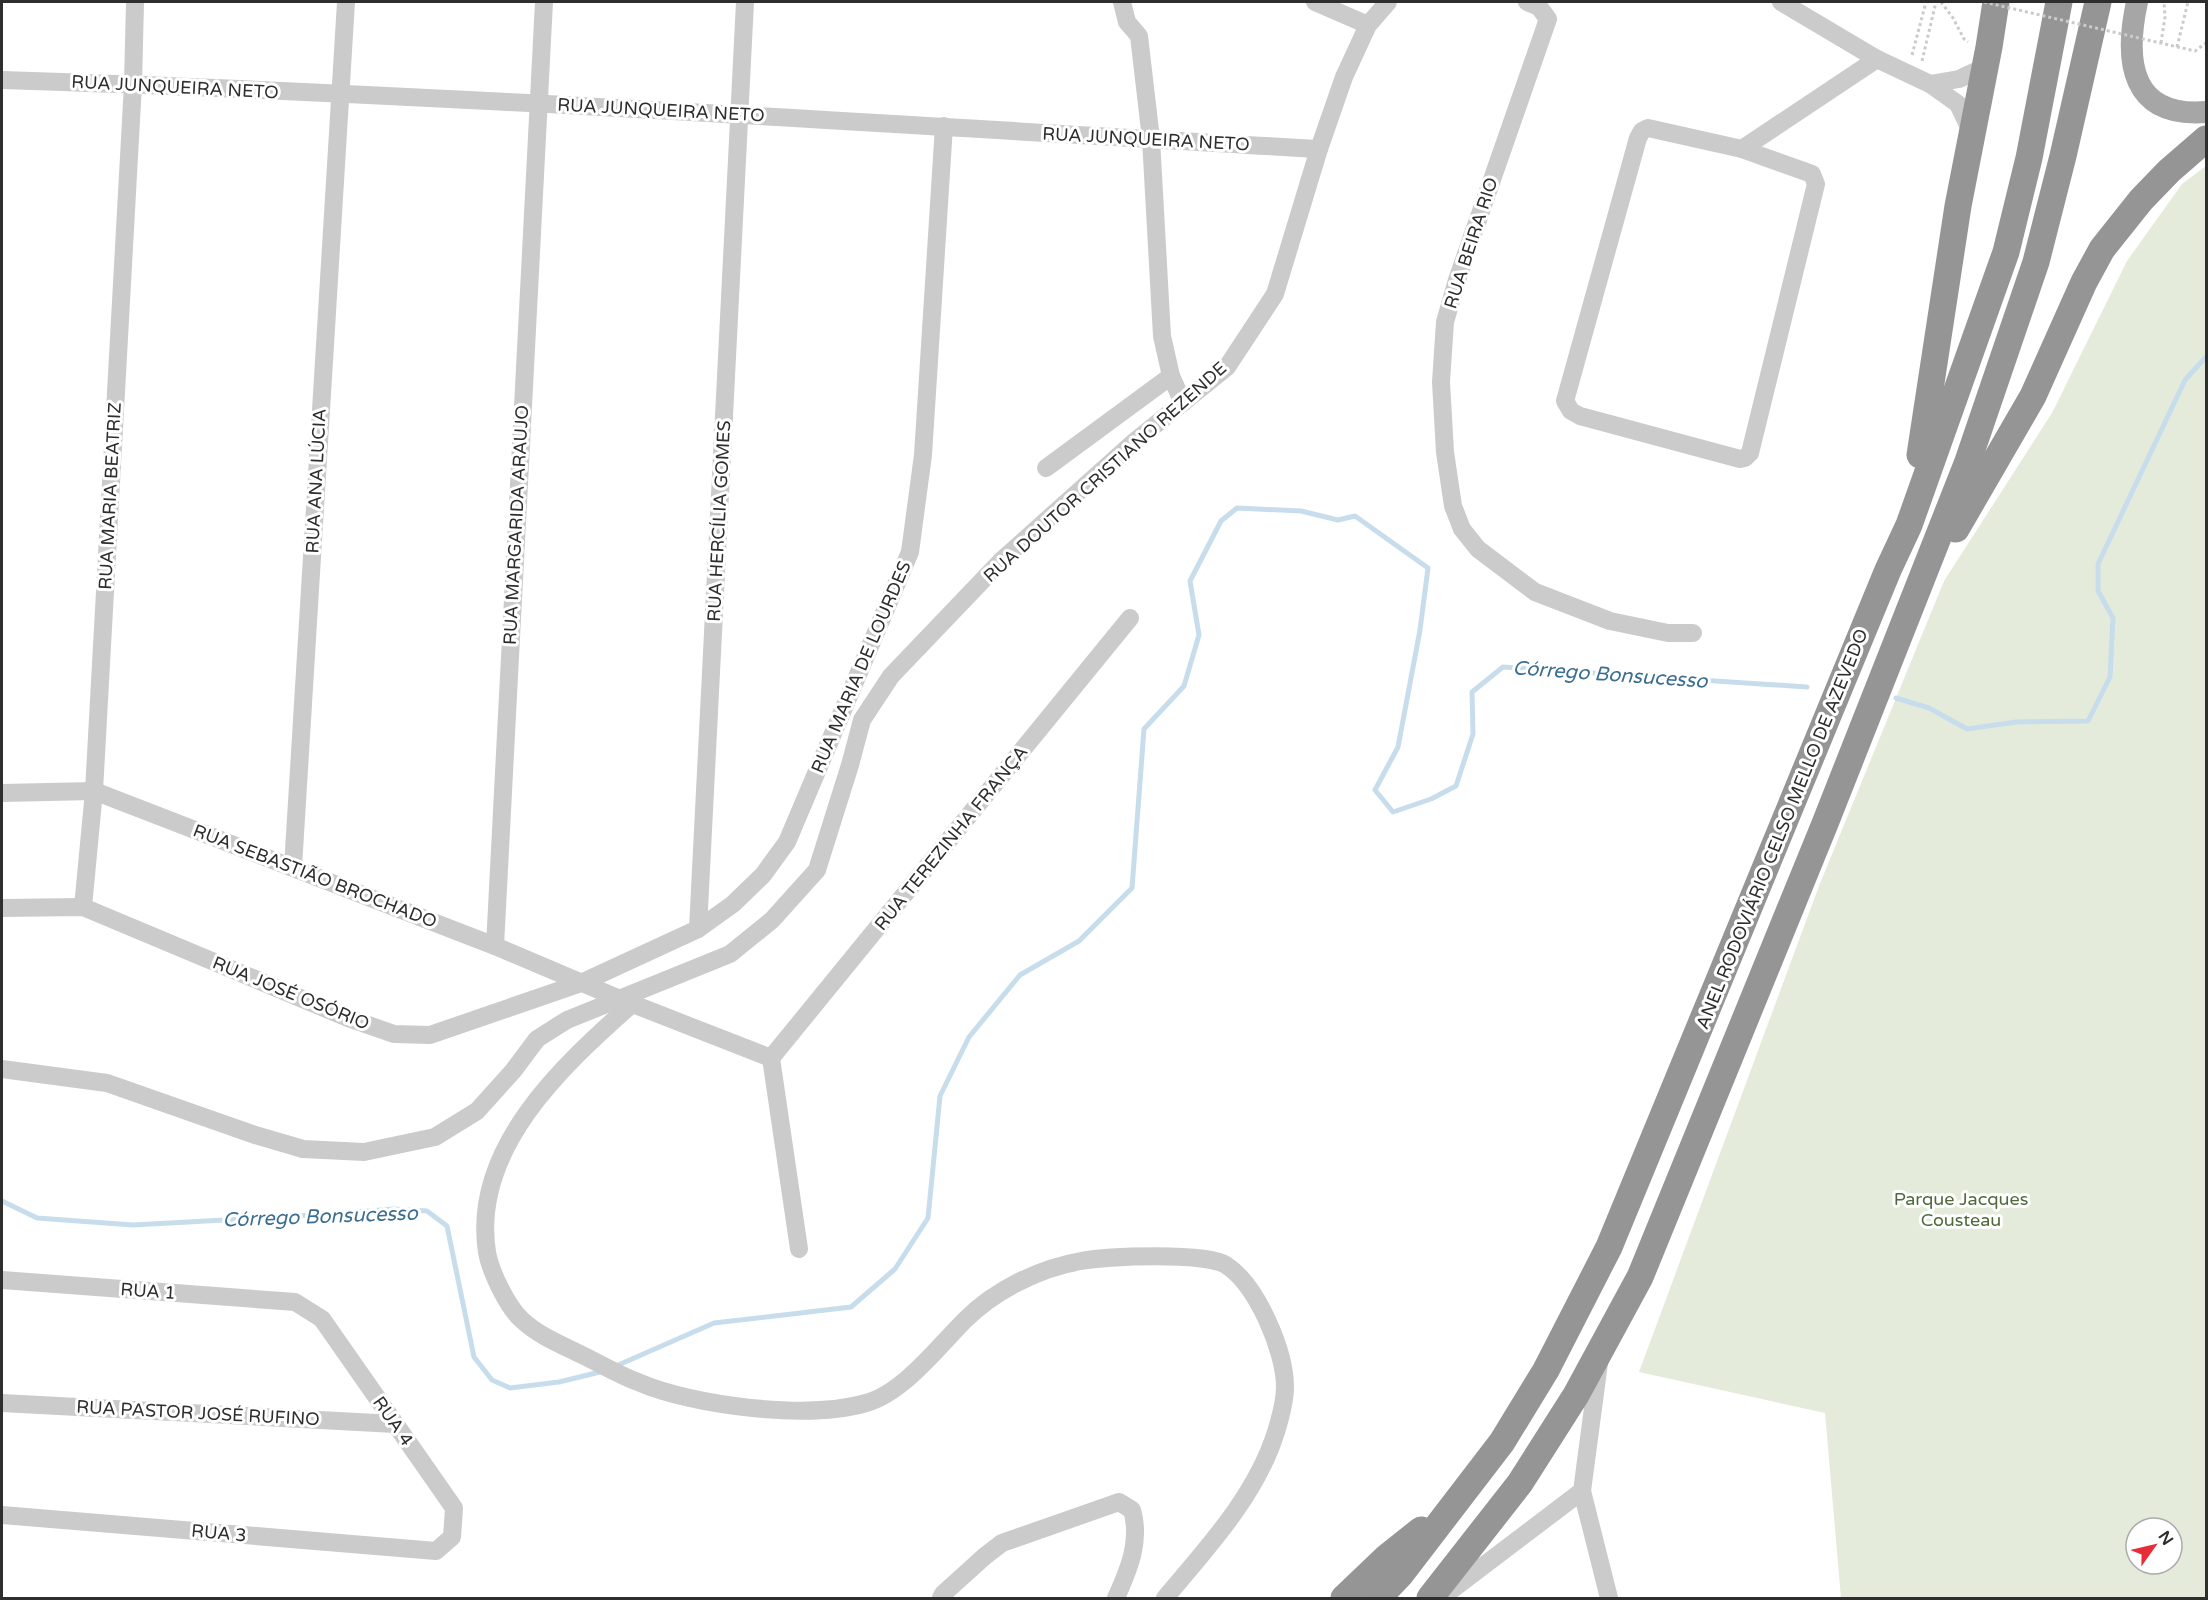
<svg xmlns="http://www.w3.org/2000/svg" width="2208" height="1600" font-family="'Varela Round',sans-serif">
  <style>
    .green { fill: #e4ebdb; fill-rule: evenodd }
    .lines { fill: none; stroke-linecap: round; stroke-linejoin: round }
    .stream { stroke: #c7ddec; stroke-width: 5 }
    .path { stroke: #cbcbcb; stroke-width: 3; stroke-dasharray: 3 3; stroke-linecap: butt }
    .minor { stroke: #cbcbcb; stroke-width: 18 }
    .major { stroke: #a6a6a6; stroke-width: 22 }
    .highway { stroke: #959595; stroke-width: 27 }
    .path-bridge { stroke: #cbcbcb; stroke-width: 3; stroke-dasharray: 3 3; stroke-linecap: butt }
    .labels { text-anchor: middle; stroke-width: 6; stroke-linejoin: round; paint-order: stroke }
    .street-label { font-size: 18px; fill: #2e2e2e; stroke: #fff }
    .park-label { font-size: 18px; fill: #506a3b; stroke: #fff }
    .water-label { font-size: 20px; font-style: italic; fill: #3b6e91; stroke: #fff }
  </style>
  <rect width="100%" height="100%" fill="#fff"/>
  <!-- green -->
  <path class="green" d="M 2206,166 L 2206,1598 L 1841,1598 L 1825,1413 L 1639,1372 L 1819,886 L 1944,581 L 2052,413 L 2127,261 L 2182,184 ZM 2136,1528 L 2172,1528 L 2172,1564 L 2136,1564 Z"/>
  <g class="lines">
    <!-- stream -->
    <g class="stream">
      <polyline points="1896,698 1929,708 1967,729 2016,722 2088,721 2110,677 2113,618 2098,591 2098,564 2185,380 2206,357"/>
      <polyline points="2,1201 37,1218 133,1225 330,1214 393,1209 427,1211 447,1226 474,1357 492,1380 510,1388 559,1382 604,1371"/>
      <polyline points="616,1366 714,1323 851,1307 895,1269 928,1218 940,1096 969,1037 1020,975 1079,941 1132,888 1144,729 1184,686 1199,635 1190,581 1221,521 1237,508 1301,511 1338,520 1355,516 1428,568 1420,630 1398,747 1375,790 1393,812 1431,799 1456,786 1473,734 1472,692 1503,667 1807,687"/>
    </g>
    <!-- path -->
    <g class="path">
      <polyline points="1941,2 1953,18 1964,39 1968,42"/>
      <polyline points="2161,43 2165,17 2164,2"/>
      <polyline points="2177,47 2188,2"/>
      <polyline points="1912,55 1926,2"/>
      <polyline points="1922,61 1936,2"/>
    </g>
    <!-- minor -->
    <g class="minor">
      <polyline points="1122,2 1127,22 1139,36 1151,139 1162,336 1171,376 1183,403"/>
      <polyline points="1315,2 1368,25"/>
      <polyline points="1527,2 1539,7 1548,19 1457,280 1445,322 1441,382 1445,452 1453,506 1462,529 1478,549 1535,592 1610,621 1668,633 1693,633"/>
      <polyline points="1781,2 1877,59 1930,84 1958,104 1972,133"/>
      <path d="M 2,80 C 441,94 880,124 1319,149"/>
      <polyline points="1930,84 1959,79 1985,67"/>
      <polygon points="1648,128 1742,149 1812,174 1816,184 1750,453 1745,458 1740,459 1580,416 1571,411 1565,401 1638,138 1642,131"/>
      <polyline points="1742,149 1877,59"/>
      <polyline points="1046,468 1171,376"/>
      <polyline points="2,793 94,791 495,946 620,999 771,1058"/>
      <polyline points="293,867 346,2"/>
      <polyline points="83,907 94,791 133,84 135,2"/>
      <polyline points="2,908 83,907 348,1018 394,1034 430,1035 581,983 698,929 733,904 763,875 787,842 910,552 923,455 944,126"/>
      <polyline points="698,929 745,2"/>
      <polyline points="495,946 544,2"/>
      <path d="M 632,1004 C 562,1066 471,1149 487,1252 C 490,1271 508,1308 522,1320 C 539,1336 562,1345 582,1355 C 601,1364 619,1375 638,1382 C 693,1406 808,1420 866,1403 C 903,1393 939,1346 965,1320 C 995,1290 1040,1268 1081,1261 C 1106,1256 1207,1252 1226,1265 C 1257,1285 1285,1351 1285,1387 C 1285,1401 1280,1419 1276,1432 C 1256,1496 1207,1548 1165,1598"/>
      <polyline points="771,1058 1130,618"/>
      <polyline points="771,1058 799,1249"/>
      <polyline points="2,1069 107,1083 255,1135 303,1149 364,1152 435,1137 477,1111 513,1071 537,1039 567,1020 730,954 772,920 817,870 850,765 862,720 891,676 1002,560 1134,442 1227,367 1275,294 1319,149 1344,77 1368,25 1388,2"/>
      <polyline points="2,1280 295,1302 322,1319 454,1508 452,1537 436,1551 2,1515"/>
      <polyline points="2,1403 395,1424"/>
      <polyline points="1582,1491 1609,1598"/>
      <path d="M 941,1598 L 943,1594 L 985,1556 L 1002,1543 L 1119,1502 L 1132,1510 C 1141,1541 1129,1569 1116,1598"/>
      <polyline points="1441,1598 1582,1491 1599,1363"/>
    </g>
    <!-- major -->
    <path class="major" d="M 2137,2 C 2124,62 2131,118 2206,112"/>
    <!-- highway -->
    <g class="highway">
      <polyline points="1920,455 1958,206 1989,47 1996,2"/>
      <polyline points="1956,529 2033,396 2084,282 2102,249 2141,200 2169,171 2206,139"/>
      <polyline points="1344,1598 1387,1557 1421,1530"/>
      <polyline points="1378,1598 1400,1575 1502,1442 1546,1370 1609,1247 1888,570 1909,525 2006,252 2029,158 2059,2"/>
      <polyline points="1430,1598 1520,1483 1576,1395 1640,1277 1824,826 1967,464 2036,262 2063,156 2098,2"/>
    </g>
    <!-- path-bridge -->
    <polyline class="path-bridge" points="1984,2 2195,51 2206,43"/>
  </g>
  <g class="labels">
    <!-- street labels -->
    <g class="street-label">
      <text transform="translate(175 87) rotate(3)" y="6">RUA JUNQUEIRA NETO</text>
      <text transform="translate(661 110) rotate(3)" y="6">RUA JUNQUEIRA NETO</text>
      <text transform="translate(1146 139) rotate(3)" y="6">RUA JUNQUEIRA NETO</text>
      <text transform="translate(1471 243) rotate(-72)" y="6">RUA BEIRA RIO</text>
      <text transform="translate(1105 472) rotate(-42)" y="6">RUA DOUTOR CRISTIANO REZENDE</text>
      <text transform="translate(316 481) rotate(-87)" y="6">RUA ANA LÚCIA</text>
      <text transform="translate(110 496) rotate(-87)" y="6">RUA MARIA BEATRIZ</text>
      <text transform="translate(719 521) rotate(-87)" y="6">RUA HERCÍLIA GOMES</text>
      <text transform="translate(516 525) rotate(-87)" y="6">RUA MARGARIDA ARAUJO</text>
      <text transform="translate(861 667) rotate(-67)" y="6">RUA MARIA DE LOURDES</text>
      <text transform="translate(1782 829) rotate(-68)" y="6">ANEL RODOVIÁRIO CELSO MELLO DE AZEVEDO</text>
      <text transform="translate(951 838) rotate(-51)" y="6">RUA TEREZINHA FRANÇA</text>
      <text transform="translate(315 876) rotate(21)" y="6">RUA SEBASTIÃO BROCHADO</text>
      <text transform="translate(291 993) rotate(22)" y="6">RUA JOSÉ OSÓRIO</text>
      <text transform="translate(148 1291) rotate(4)" y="6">RUA 1</text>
      <text transform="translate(198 1413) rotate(3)" y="6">RUA PASTOR JOSÉ RUFINO</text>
      <text transform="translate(393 1421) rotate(55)" y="6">RUA 4</text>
      <text transform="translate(219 1533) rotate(5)" y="6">RUA 3</text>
    </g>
    <!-- park labels -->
    <g class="park-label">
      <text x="1961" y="1205">Parque Jacques<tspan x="1961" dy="21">Cousteau</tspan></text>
    </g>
    <!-- water labels -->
    <g class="water-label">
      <text transform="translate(1610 674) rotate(4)" y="7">Córrego Bonsucesso</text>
      <text transform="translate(320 1216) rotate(-2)" y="7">Córrego Bonsucesso</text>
    </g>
  </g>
  <!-- border -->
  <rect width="2208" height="1600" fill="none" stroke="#2e2e2e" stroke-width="6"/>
  <!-- north arrow -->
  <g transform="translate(2154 1546) rotate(56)"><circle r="28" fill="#ffffff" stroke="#ababab" stroke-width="1.5"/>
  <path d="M0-4.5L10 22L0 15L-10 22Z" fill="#e72d38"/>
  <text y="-9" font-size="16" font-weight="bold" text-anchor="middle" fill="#2e2e2e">N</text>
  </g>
</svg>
